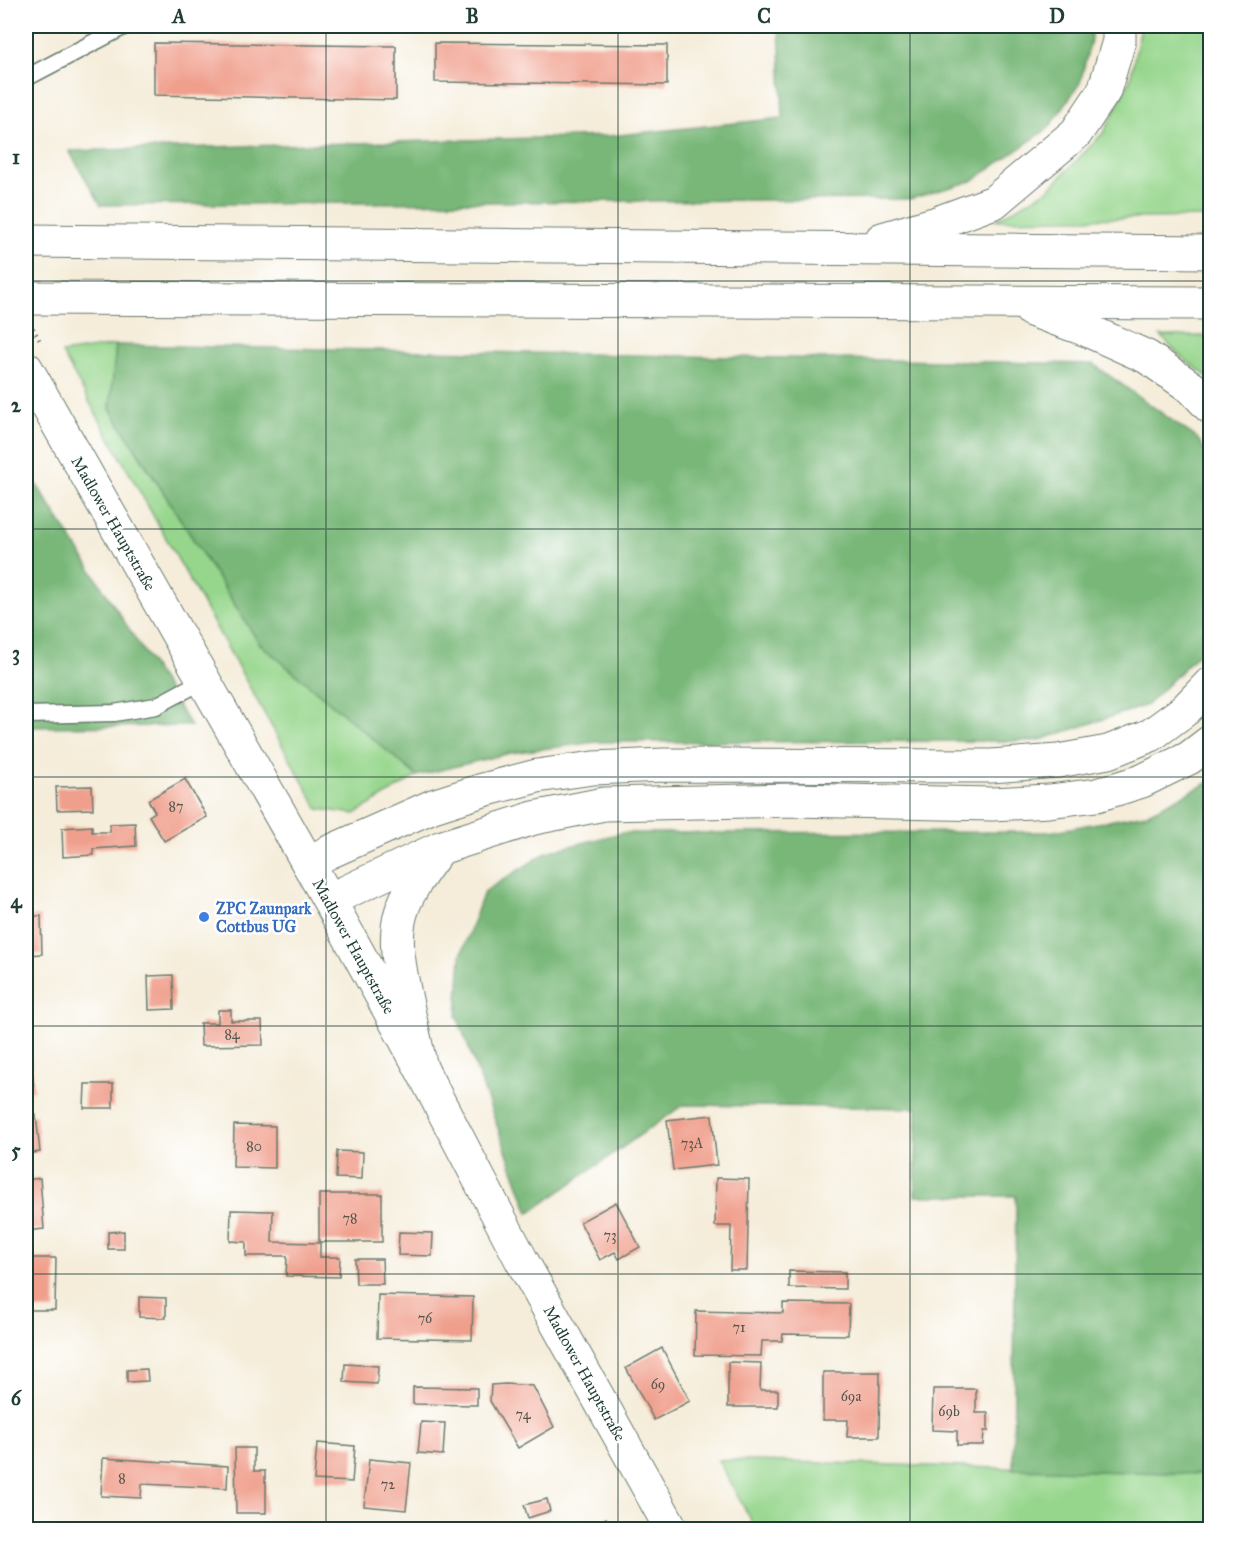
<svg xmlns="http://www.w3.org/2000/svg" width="1236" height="1555" font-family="'IM FELL Great Primer',serif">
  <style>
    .green { fill: #96d68c; stroke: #5a8a60; stroke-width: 1.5 }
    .forest { fill: #78b778; stroke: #4c7a56; stroke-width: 1.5 }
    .building { fill: #f09f8c }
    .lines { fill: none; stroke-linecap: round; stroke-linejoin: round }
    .lane-casing { stroke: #6a7b6e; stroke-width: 19 }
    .primary-casing { stroke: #6a7b6e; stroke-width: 35 }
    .highway-casing { stroke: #6a7b6e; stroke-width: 35 }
    .path { stroke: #6a7b6e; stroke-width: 4; stroke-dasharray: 1.5 4.5; stroke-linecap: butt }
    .lane { stroke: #fff; stroke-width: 16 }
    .primary { stroke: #fff; stroke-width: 33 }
    .highway { stroke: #fff; stroke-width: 33 }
    .grid { fill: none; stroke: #1f3d34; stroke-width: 1.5; stroke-opacity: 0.55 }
    .shop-dot { fill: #3f7fe0; stroke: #fff; stroke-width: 2 }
    .labels { text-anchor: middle; stroke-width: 5; stroke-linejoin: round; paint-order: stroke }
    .number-label { font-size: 14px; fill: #53564a }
    .street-label { font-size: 16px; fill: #1f3d34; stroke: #fff }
    .shop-label { font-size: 16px; font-weight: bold; fill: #366cbe; stroke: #fff; text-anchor: start }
    .neatline { fill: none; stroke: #1f3d34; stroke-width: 2 }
    .grid-label { font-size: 20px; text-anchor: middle; font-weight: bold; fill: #1f3d34 }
  </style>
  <rect width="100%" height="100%" fill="#fff"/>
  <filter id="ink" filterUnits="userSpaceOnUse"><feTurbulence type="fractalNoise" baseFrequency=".0167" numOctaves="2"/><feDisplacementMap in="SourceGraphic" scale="12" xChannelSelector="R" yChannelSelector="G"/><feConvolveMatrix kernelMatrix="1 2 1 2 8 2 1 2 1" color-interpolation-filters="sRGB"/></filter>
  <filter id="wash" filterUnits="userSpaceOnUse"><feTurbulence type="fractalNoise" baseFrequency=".008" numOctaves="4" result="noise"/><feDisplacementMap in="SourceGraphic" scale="24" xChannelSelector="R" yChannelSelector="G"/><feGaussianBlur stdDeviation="1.35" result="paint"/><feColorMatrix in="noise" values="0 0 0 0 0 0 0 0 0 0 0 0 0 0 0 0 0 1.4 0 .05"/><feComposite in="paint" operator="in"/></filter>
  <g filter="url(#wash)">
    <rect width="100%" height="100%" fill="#f5edda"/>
    <!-- green -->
    <g class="green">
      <polygon points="1141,26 1207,26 1210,31 1210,217 995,220 1048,190 1104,132 1130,80"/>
      <polygon points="1161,336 1210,336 1210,379 1178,354"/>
      <polygon points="116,345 110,409 259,643 417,776 355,814 318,809 62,353"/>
      <polygon points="718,1460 1210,1474 1210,1529 756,1529"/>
    </g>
    <!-- forest -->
    <g class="forest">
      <polygon points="779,26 1091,26 1091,40 1080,83 1049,128 972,181 910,199 101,205 69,151 610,136 783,118"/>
      <polygon points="116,345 1093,364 1198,439 1210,461 1210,642 1147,705 1037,741 597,742 510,753 417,776 259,643 110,408"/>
      <polygon points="26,468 191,726 26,727"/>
      <polygon points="1210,782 1210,1474 1013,1469 1016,1196 915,1196 917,1108 683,1105 529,1213 457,1016 461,955 484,892 547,852 621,833 1049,832 1146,814"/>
    </g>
    <g id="blocks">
      <!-- building -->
      <g class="building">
        <polygon points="154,43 396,46 396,100 154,95"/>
        <polygon points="435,43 667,45 667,85 435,82"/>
        <polygon points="185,779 207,817 164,841 149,816 155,812 148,800"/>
        <polygon points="92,786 93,809 57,810 56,787"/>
        <polygon points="135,823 136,846 93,849 94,855 63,857 62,828 92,826 92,832 110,832 110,824"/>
        <polygon points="26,916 41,916 42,954 26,955"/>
        <polygon points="173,975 174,1009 149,1010 148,976"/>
        <polygon points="218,1010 231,1010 231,1021 262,1021 263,1045 201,1046 200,1023 218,1023"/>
        <polygon points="30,1049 34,1090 26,1091 26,1050"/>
        <polygon points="85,1084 113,1084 113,1108 84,1108"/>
        <polygon points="36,1115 40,1152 26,1154 26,1116"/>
        <polygon points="712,1115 717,1165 673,1170 667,1120"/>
        <polygon points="234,1125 275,1126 275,1168 233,1167"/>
        <polygon points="337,1151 363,1152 362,1179 336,1178"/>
        <polygon points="40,1178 44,1229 26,1231 26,1180"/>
        <polygon points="716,1178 749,1179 747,1270 730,1270 731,1226 715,1226"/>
        <rect x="319" y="1194" width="63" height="48"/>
        <polygon points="616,1202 640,1247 619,1259 615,1252 600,1260 580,1222"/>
        <polygon points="231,1210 273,1211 272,1242 320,1243 320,1257 340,1257 339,1277 286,1276 287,1256 246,1256 246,1242 230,1241"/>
        <polygon points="124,1231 124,1249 108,1249 108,1232"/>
        <polygon points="399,1232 433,1233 432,1256 398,1255"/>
        <polygon points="26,1258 56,1258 55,1310 26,1310"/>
        <polygon points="355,1259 382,1259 383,1284 356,1284"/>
        <polygon points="789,1271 845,1272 845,1289 789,1288"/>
        <polygon points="378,1295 473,1297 472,1340 377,1338"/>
        <polygon points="139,1297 166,1298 166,1318 139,1317"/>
        <polygon points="783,1303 849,1304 848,1335 783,1334 782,1341 762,1341 761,1356 695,1355 696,1311 783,1313"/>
        <polygon points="662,1348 690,1401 654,1420 626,1368"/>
        <polygon points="728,1362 761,1363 760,1390 778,1390 778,1407 728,1407"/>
        <polygon points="345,1364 378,1366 377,1384 344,1382"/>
        <polygon points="147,1369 148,1381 127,1382 127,1370"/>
        <polygon points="823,1372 880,1372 879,1437 847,1437 848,1420 823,1420"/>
        <polygon points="506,1384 533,1386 554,1427 518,1448 490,1401 491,1385"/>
        <polygon points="413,1387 477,1388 477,1405 413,1404"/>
        <polygon points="933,1389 976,1389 976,1413 988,1413 988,1431 984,1431 983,1445 957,1445 957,1431 932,1430"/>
        <polygon points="421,1422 445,1423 443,1455 418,1453"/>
        <polygon points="317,1443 355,1446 352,1482 314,1480"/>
        <polygon points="235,1448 254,1448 254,1471 265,1471 265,1482 266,1482 266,1513 236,1513"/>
        <polygon points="103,1458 228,1466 227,1488 142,1484 141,1498 101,1496"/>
        <polygon points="369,1459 411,1463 406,1510 364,1506"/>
        <polygon points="547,1499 550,1511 528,1518 524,1505"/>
        <polygon points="606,1518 613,1530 586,1530"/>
      </g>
    </g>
  </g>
  <g filter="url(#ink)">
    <use href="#blocks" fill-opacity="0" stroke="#6a7b6e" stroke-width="1.5"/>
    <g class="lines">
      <!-- lane casing -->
      <g class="lane-casing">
        <g id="lane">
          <polyline points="26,78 125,26"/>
          <polyline points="26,715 114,713 156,706 204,680"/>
        </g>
      </g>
      <!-- primary casing -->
      <g class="primary-casing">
        <polyline id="primary" points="26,368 329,900 421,1068 522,1261 672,1530"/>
      </g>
      <!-- highway casing -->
      <g class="highway-casing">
        <g id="highway">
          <polyline points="882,239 937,223 994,202 1076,133 1104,91 1119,41 1119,26"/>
          <polyline points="26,241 1210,252"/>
          <polyline points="26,298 1210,303"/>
          <polyline points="1031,310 1087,330 1147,357 1192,388 1210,407"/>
          <polyline points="309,863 327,853 433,806 483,790 537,776 593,768 664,765 991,766 1058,761 1108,752 1151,735 1185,710 1210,684"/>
          <polyline points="329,900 440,848 534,818 604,804 793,800 992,804 1049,801 1097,795 1142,781 1189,758 1210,742"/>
          <path d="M 421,1068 C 416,1044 410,1020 405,995 C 400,968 393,941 401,913 C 408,889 425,869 439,849"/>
        </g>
      </g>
      <!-- path -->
      <polyline class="path" points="33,328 41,343"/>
      <!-- lane -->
      <use href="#lane" class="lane"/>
      <!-- primary -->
      <use href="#primary" class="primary"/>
      <!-- highway -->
      <use href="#highway" class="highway"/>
    </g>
  </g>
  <!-- grid -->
  <path class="grid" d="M 326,26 L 326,1530M 618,26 L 618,1530M 910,26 L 910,1530M 26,281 L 1210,281M 26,529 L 1210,529M 26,777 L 1210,777M 26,1026 L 1210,1026M 26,1274 L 1210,1274"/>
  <!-- markers -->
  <circle class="shop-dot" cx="204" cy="917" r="6"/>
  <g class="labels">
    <!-- number labels -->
    <g class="number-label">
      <text x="176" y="811">87</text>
      <text x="232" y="1039">84</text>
      <text x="692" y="1148">73A</text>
      <text x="254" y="1151">80</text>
      <text x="350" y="1223">78</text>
      <text x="610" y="1240">73</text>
      <text x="425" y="1323">76</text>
      <text x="739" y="1332">71</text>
      <text x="658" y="1389">69</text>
      <text x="851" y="1401">69a</text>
      <text x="949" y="1416">69b</text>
      <text x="523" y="1419">74</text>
      <text x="122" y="1483">8</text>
      <text x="388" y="1489">72</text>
    </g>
    <!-- street labels -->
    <g class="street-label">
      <text transform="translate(114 523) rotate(60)" y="6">Madlower Hauptstraße</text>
      <text transform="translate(354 946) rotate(61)" y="6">Madlower Hauptstraße</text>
      <text transform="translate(585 1373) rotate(61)" y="6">Madlower Hauptstraße</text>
    </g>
    <!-- shop labels -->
    <g class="shop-label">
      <text x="216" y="914">ZPC Zaunpark<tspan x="216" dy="18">Cottbus UG</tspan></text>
    </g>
  </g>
  <!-- margin -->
  <rect width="1236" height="1555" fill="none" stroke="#fff" stroke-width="66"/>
  <rect x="33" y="33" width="1170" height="1489" class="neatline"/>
  <g class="grid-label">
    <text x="179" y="23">A</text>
    <text x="472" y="23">B</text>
    <text x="764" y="23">C</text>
    <text x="1057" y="23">D</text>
    <text x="16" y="164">1</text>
    <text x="16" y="412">2</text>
    <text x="16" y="660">3</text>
    <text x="16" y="908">4</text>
    <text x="16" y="1157">5</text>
    <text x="16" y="1405">6</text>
  </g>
</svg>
